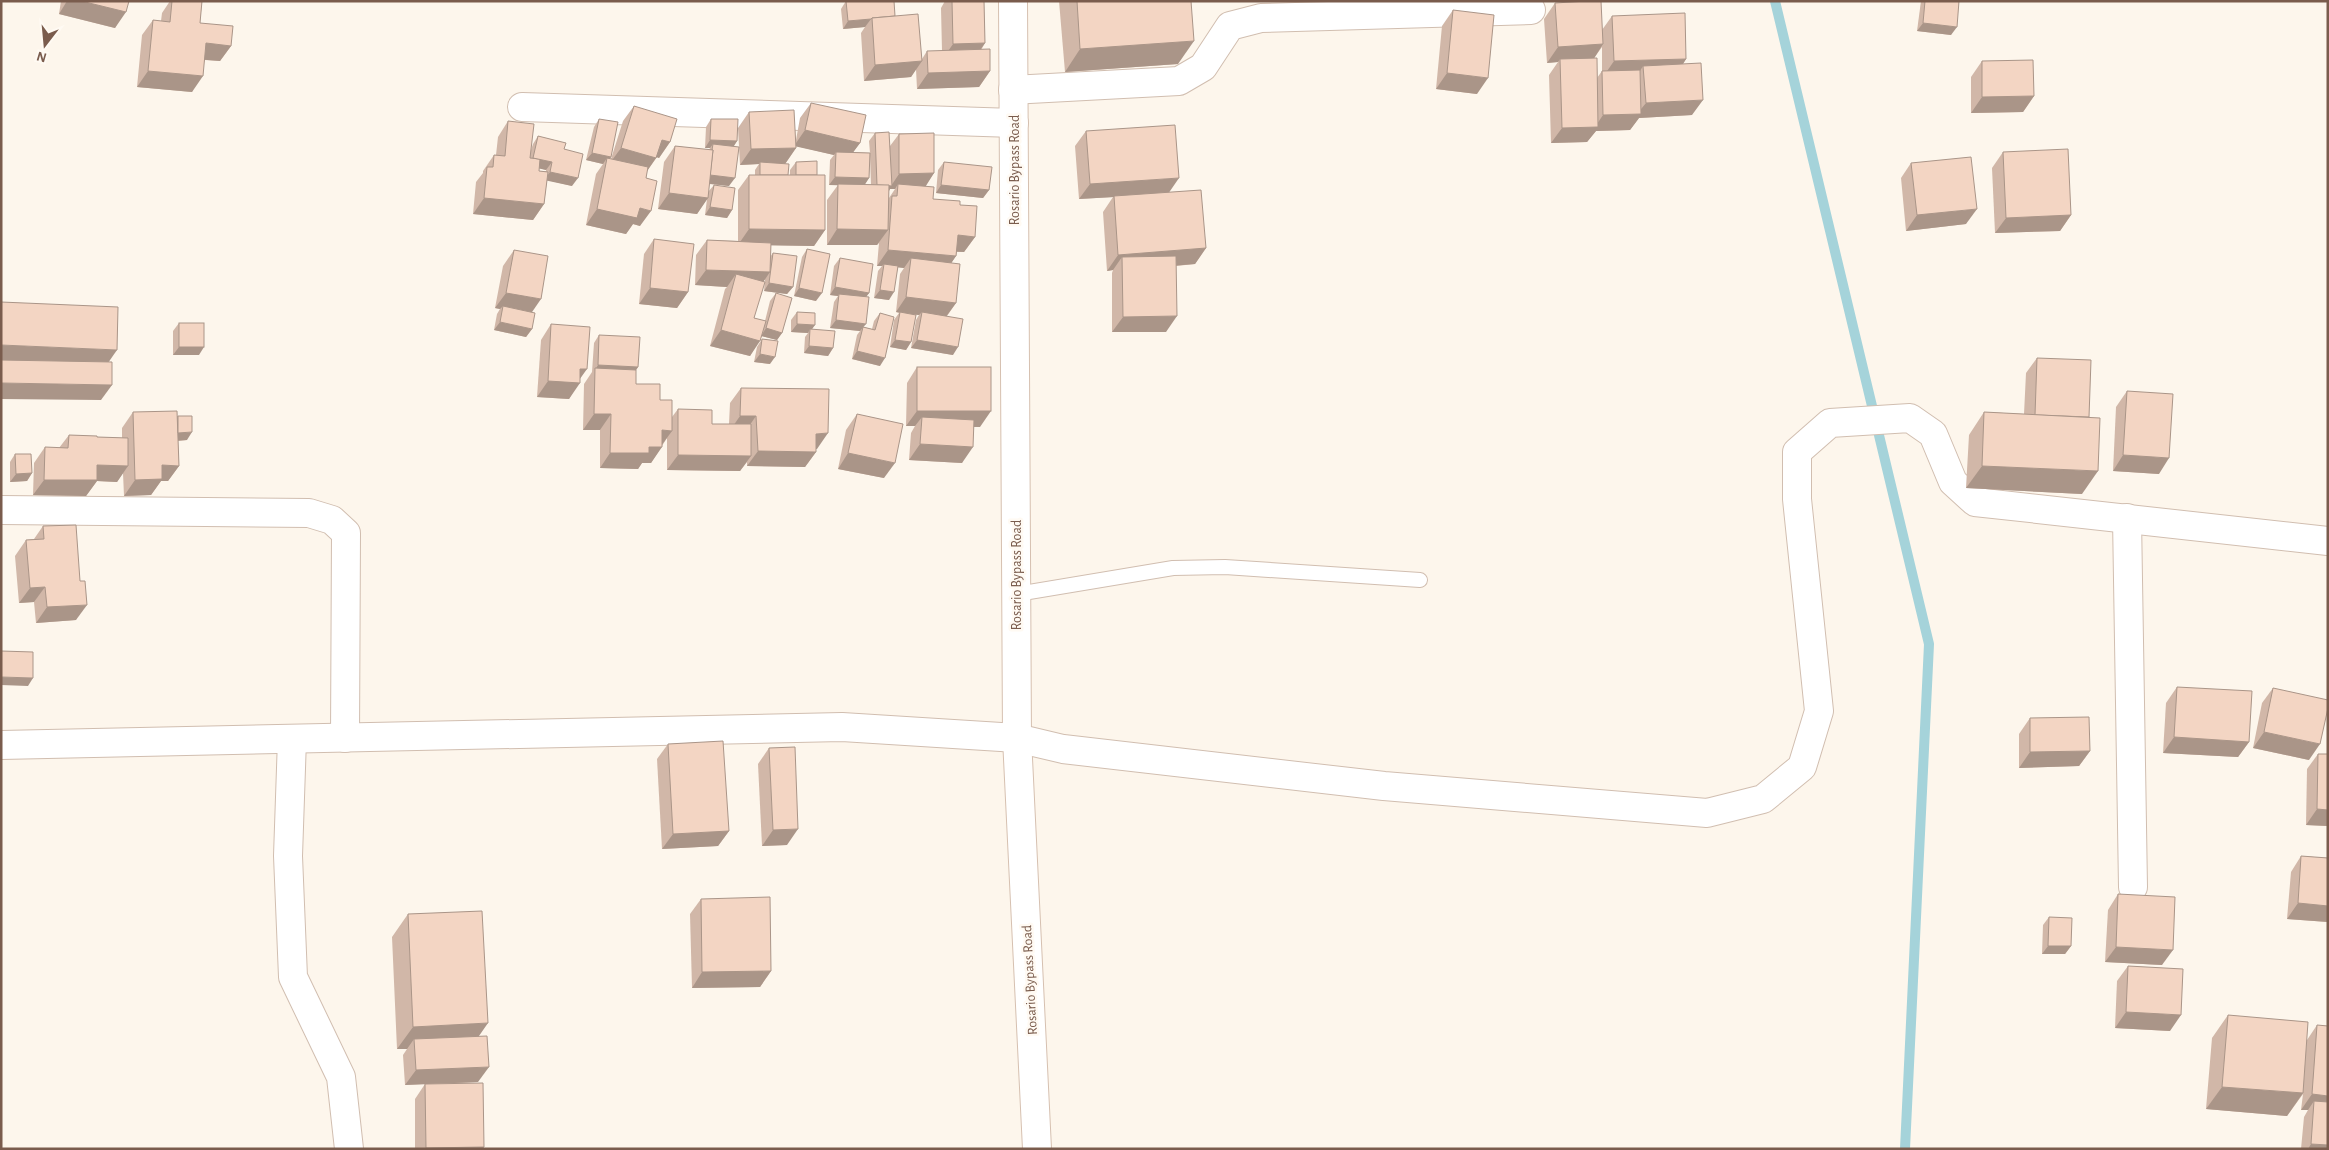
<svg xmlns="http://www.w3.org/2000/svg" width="2329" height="1150" font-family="'Alegreya Sans',sans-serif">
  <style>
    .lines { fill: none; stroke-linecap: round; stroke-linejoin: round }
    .stream { stroke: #a5d3da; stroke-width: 10 }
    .service-casing { stroke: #d1beb0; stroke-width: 16 }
    .minor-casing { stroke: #d1beb0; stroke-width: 30 }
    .secondary-casing { stroke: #d6c0b0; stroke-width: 30 }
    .service { stroke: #fff; stroke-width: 14 }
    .minor { stroke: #fff; stroke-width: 28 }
    .secondary { stroke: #fff; stroke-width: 28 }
    .wall { fill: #d1b7a8; fill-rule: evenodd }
    .shaded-wall { fill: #aa9588 }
    .building { fill: #f3d5c3; stroke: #aa9588 }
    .labels { text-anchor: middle; stroke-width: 5; stroke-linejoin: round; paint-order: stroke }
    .street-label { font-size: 14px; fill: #7a5c4d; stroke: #fffaf3 }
  </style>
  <rect width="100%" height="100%" fill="#fdf6ec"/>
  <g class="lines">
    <!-- stream -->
    <polyline class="stream" points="1775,1 1929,644 1905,1149"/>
    <!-- service casing -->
    <g class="service-casing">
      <polyline id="service" points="1017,594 1173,568 1225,567 1420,580"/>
    </g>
    <!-- minor casing -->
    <g class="minor-casing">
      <g id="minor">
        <polyline points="1013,90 1179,81 1203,67 1230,26 1261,18 1531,10"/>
        <polyline points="522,107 1014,123"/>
        <polyline points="1,510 309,513 332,520 346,533 345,738"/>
        <polyline points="2127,518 2133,887"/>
        <polyline points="292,739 288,856 293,977 341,1077 349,1149"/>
        <polyline points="1,745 842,727 1017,738 1063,749 1384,786 1707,813 1763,799 1802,767 1819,711 1797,499 1797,452 1830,423 1910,418 1933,434 1953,482 1975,502 2328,541"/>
      </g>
    </g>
    <!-- secondary casing -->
    <g class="secondary-casing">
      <polyline id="secondary" points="1013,1 1017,738 1037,1149"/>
    </g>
    <!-- service -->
    <use href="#service" class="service"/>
    <!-- minor -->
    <use href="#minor" class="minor"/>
    <!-- secondary -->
    <use href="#secondary" class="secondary"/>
  </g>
  <!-- wall -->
  <g class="wall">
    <polygon points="61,1 129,1 115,28 59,14"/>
    <polygon points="170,1 202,1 200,23 231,46 220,61 205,60 192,92 137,87 142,35 153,20 161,21 162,13"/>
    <polygon points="846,1 895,16 922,59 927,51 942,51 941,8 945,1 984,1 985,43 981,50 990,71 979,87 917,89 916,69 911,77 864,81 861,33 865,27 843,29 841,9"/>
    <polygon points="1059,1 1191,1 1178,64 1065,72"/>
    <polygon points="1921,1 1959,1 1951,35 1917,31"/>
    <path d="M 1555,3 L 1602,30 L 1612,16 L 1686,59 L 1683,64 L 1692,115 L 1639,118 L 1630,130 L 1596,131 L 1587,142 L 1551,143 L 1549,75 L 1558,62 L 1547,63 L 1544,19 ZM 1602,47 L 1602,71 L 1597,78 L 1594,58 Z"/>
    <polygon points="1453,10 1477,94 1436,89 1442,26"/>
    <polygon points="1982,61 2034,96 2023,112 1971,113 1971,77"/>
    <path d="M 811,103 L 860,143 L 853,152 L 870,153 L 869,141 L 875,133 L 890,146 L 899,134 L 934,173 L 925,186 L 933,199 L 960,205 L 975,237 L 964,252 L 957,252 L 956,256 L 951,263 L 956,303 L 947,316 L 953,355 L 911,348 L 916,320 L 919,315 L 916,315 L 911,342 L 906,350 L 890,347 L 894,320 L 899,313 L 896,312 L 900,274 L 904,268 L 898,267 L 889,300 L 874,298 L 878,271 L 882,266 L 877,266 L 879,243 L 877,245 L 827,245 L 827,200 L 838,185 L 829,185 L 830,160 L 834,155 L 796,146 L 796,148 L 785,164 L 788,175 L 790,175 L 790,170 L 796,162 L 817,175 L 825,230 L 814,246 L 771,245 L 770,257 L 773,253 L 793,287 L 787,294 L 764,291 L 765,279 L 763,281 L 754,318 L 765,321 L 770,301 L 776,293 L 782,333 L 777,340 L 762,336 L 750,356 L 710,346 L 725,289 L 727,287 L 695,285 L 696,255 L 707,240 L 738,241 L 738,190 L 749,175 L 755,175 L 755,170 L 759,164 L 740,165 L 738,128 L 749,112 L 796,140 L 800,118 ZM 870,156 L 871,185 L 864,185 L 869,178 ZM 890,189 L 895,189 L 889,198 L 889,191 Z"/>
    <polygon points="634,106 670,142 659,158 657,157 647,171 640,226 633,224 626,234 586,225 596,174 603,164 586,160 594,127 599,119 611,157 610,159 611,159 623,121"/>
    <polygon points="711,119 737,141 733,147 729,186 709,184 708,192 714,185 732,210 727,218 705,215 707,199 697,214 658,209 664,162 675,146 709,150 710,148 705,148 706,127"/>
    <path d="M 508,121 L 531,150 L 533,144 L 538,136 L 564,149 L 572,186 L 547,180 L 544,204 L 533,220 L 473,214 L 476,182 L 483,173 L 483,171 L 494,155 L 496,155 L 498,137 ZM 539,168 L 546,170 L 546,171 L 539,171 Z"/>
    <polygon points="1086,131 1169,192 1206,248 1195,264 1176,266 1166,332 1112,332 1112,273 1113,270 1107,271 1103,212 1113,197 1079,199 1075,146"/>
    <polygon points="2003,152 2071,215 2060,231 1995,233 1992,168"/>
    <polygon points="944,162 989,190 983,198 936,193 938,170"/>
    <polygon points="1911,163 1966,224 1906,231 1901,178"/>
    <polygon points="654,239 688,292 677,308 639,304 644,254"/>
    <polygon points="807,249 816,301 794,296 802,257"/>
    <polygon points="514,250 532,312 532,329 526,337 494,330 497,314 500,309 495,308 503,266"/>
    <polygon points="840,258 869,293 866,297 863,327 872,329 874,321 880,313 880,366 852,359 857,335 860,331 830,328 834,302 838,296 830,295 834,266"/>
    <polygon points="797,312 812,329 833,348 828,356 804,353 805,337 808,333 791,332 791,320"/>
    <polygon points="179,323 199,355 173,355 173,331"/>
    <polygon points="551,324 580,380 569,399 537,397 541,340"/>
    <polygon points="599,335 638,367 636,370 636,384 660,400 672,417 678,409 712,424 729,424 730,403 741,388 817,449 816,449 816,452 805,467 747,466 747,462 740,471 667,470 667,438 651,463 642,463 638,469 600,468 600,430 583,430 584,384 592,372 594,343"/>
    <polygon points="762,339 770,364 754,362 757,347"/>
    <polygon points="2037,358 2082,494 1966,488 1969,435 1984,412 2024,414 2026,373"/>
    <polygon points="917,367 980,427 974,427 962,463 909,460 911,433 915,426 906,426 907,383"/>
    <polygon points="2127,391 2159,474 2113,471 2116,407"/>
    <polygon points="133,412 178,416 187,440 178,441 179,466 168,481 161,481 151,495 124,496 123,473 117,482 97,481 86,496 33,495 34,463 45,447 59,448 69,435 97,437 122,438 122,428"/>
    <polygon points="857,414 884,478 838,469 846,430"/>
    <polygon points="15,454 32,473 27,481 10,482 10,462"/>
    <polygon points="43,526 80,581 76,620 36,623 34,602 19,603 15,556 26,540 34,539"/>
    <polygon points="2177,687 2249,742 2238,757 2163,753 2166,703"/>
    <polygon points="2273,688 2309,760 2253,748 2262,703"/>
    <polygon points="2030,718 2090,751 2079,766 2019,768 2019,734"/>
    <polygon points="668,744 729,831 718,846 662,849 657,759"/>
    <polygon points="769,748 787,845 762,846 758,764"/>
    <polygon points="2318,754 2328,826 2306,825 2307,769"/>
    <polygon points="2301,856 2328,858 2328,922 2287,919 2291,872"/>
    <polygon points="2118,894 2162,965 2105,962 2108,910"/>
    <polygon points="701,899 771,971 760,987 692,988 690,914"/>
    <polygon points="408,914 479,1036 478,1082 443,1084 483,1149 415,1149 415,1099 425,1084 405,1085 403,1055 407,1049 397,1049 392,937"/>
    <polygon points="2049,917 2071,946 2065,954 2042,954 2043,925"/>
    <polygon points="2128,966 2170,1031 2115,1028 2117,981"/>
    <polygon points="2228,1015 2307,1040 2317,1025 2328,1149 2301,1149 2304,1117 2308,1110 2301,1110 2303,1094 2287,1116 2206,1109 2212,1038"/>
  </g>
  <!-- shaded-wall -->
  <g class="shaded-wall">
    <polygon points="67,1 81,1 126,12 115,28 59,14"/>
    <polygon points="871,19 865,27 843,29 848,21"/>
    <polygon points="1923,23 1957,27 1951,35 1917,31"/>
    <polygon points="1194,41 1178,64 1065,72 1080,49"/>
    <polygon points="206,43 231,46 220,61 195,59"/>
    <polygon points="985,43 974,59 942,60 953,44"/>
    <polygon points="1603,44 1593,60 1560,59 1558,62 1547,63 1558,47"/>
    <polygon points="1686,59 1676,75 1643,66 1637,76 1603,77 1614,61"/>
    <polygon points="922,61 911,77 864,81 875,65"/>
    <polygon points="148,71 203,76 192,92 137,87"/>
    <polygon points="990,71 979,87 917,89 928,73"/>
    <polygon points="1447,73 1488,78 1477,94 1436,89"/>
    <polygon points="2034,96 2023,112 1971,113 1982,97"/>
    <polygon points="1703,100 1692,115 1639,118 1630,130 1596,131 1587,142 1551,143 1562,128 1595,127 1603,115 1637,114 1646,103"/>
    <polygon points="805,130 860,143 849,158 836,152 834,155 794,146"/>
    <polygon points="662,140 670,142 659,158 651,155"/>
    <polygon points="710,140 737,141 732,149 713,144 710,148 705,148"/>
    <polygon points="621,148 656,158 645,174 610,163"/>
    <polygon points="796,148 785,164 760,162 759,164 740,165 751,149"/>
    <polygon points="592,153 611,157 606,165 607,158 603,164 586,160"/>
    <polygon points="533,158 552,162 546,170 528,166"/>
    <polygon points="550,172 578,178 572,186 544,180"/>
    <polygon points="934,173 924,189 898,184 895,189 890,189 887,194 877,186 891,186 899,174"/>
    <polygon points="709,175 735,178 729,186 703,183"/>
    <polygon points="835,177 869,178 864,186 829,185"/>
    <polygon points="1179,178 1168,194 1079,199 1090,184"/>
    <polygon points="941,185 989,190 983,198 936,193"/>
    <polygon points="669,193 708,198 697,214 658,209"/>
    <polygon points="484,198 544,204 533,220 473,214"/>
    <polygon points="710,207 732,210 727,218 705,215"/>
    <polygon points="640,208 651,211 640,226 633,224 626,234 586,225 597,209"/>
    <polygon points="1977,209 1966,224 1906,231 1917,215"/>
    <polygon points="2071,215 2060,231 1995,233 2006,218"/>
    <polygon points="749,229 825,230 814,246 738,245"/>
    <polygon points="837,229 888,230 877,245 827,245"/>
    <polygon points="958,235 975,237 964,252 947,251"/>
    <polygon points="1206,248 1195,264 1123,270 1122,257 1113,270 1107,271 1118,255"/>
    <polygon points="888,250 956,256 946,271 911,258 904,268 884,266 884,264 882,266 877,266"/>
    <polygon points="706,270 770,272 759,288 736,274 727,287 695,285"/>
    <polygon points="769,283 793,287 787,294 764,291"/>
    <polygon points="835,287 869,293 863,301 839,294 838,296 830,295"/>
    <polygon points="650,288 688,292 677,308 639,304"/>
    <polygon points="799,288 822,293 816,301 794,296"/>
    <polygon points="880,290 894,292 889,300 874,298"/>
    <polygon points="506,293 541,299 530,315 503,306 500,309 495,308"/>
    <polygon points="906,297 956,303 945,318 922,312 919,315 896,312"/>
    <polygon points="1177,316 1166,332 1112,332 1123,317"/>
    <polygon points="836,320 866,324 860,331 830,328"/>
    <polygon points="500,322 532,329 526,337 494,330"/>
    <polygon points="797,324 815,325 810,332 810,329 808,333 791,332"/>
    <polygon points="766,328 782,333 777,340 761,336"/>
    <polygon points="721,330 760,341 750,356 710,346"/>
    <polygon points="895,340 911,342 906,350 890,347"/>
    <polygon points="917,340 958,347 953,355 911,348"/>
    <polygon points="1,345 117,350 101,373 1,368"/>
    <polygon points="809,346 833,348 828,356 804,353"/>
    <polygon points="179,347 204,347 199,355 173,355"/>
    <polygon points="857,351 885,358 880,366 852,359"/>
    <polygon points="760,354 775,357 770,364 754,362"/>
    <polygon points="598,365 638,367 633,375 595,370"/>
    <polygon points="580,369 587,369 577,383 580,383 569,399 537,397 548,381"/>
    <polygon points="1,383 112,385 101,400 1,399"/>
    <polygon points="917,411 991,411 980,427 921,426 922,417 915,426 906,426"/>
    <polygon points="594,414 611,414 600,430 583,430"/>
    <polygon points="740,416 756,416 745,432 729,432"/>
    <polygon points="662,430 672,431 661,446"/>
    <polygon points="192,432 187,440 173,441 178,433"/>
    <polygon points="828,433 817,449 805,449 816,434"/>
    <polygon points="920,444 973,447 962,463 909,460"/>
    <polygon points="649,447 662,447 651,463 642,463 638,469 600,468 610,453"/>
    <polygon points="758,451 816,452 805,467 747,466"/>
    <polygon points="848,453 895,463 884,478 838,469"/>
    <polygon points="678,455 751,456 740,471 667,470"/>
    <polygon points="2123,455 2169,458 2159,474 2113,471"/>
    <polygon points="97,465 128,466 117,482 97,481 86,496 33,495 44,480"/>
    <polygon points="162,465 179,466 168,481 161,481 151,495 124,496 135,480"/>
    <polygon points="1982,466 2098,471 2082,494 1966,488"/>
    <polygon points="32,473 27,481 10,482 16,474"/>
    <polygon points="45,587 34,602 19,603 30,588"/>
    <polygon points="87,605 76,620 36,623 47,607"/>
    <polygon points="1,677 33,678 28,686 1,685"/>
    <polygon points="2264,732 2320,744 2309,760 2253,748"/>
    <polygon points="2174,737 2249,742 2238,757 2163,753"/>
    <polygon points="2090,751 2079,766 2019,768 2030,752"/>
    <polygon points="2317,809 2328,810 2328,826 2306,825"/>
    <polygon points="798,829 787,845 762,846 773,830"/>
    <polygon points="729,831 718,846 662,849 673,834"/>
    <polygon points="2298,903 2328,906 2328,922 2287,919"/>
    <polygon points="2048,946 2071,946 2065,954 2042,954"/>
    <polygon points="2116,947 2173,950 2162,965 2105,962"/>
    <polygon points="771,971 760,987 692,988 702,972"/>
    <polygon points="2126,1012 2181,1015 2170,1031 2115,1028"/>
    <polygon points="488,1023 472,1046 414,1039 407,1049 397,1049 413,1027"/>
    <polygon points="489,1067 478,1082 405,1085 416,1070"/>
    <polygon points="2222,1087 2303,1093 2287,1116 2206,1109"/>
    <polygon points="2312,1094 2328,1096 2328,1112 2314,1101 2308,1110 2301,1110"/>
    <polygon points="2311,1144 2328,1145 2328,1149 2308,1149"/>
    <polygon points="484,1147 483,1149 426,1149 426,1148"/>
  </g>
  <!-- building -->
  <g class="building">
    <polygon points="81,1 129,1 126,12"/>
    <polygon points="172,1 202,1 200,23 233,26 231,46 206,43 203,76 148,71 153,20 170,22"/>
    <polygon points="846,1 894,1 895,16 872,18 871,19 848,21"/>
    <polygon points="952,1 984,1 985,43 953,44"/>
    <polygon points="1077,1 1191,1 1194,41 1080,49"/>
    <polygon points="1587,1 1601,1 1603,44 1558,47 1555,3"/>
    <polygon points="1925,1 1959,1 1957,27 1923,23"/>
    <polygon points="1453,10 1494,15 1488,78 1447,73"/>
    <polygon points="1685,13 1686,59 1614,61 1612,16"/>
    <polygon points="918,14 922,61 875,65 872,18"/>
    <polygon points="990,49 990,71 928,73 927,51"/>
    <polygon points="1597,58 1598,127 1562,128 1560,59"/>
    <polygon points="2033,60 2034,96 1982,97 1982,61"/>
    <polygon points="1701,63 1703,100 1646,103 1643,66"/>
    <polygon points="1640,70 1641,114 1603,115 1602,71"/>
    <polygon points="811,103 866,115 860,143 805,130"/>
    <polygon points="634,106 677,119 670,142 662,140 656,158 621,148"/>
    <polygon points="794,110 796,148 751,149 749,112"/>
    <polygon points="599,119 618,122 611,157 592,153"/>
    <polygon points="711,119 738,119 737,141 710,140"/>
    <polygon points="508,121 534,124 530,158 540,159 539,171 548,172 544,204 484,198 487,167 493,167 494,155 505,156"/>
    <polygon points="1175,125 1179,178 1090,184 1086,131"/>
    <polygon points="889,132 892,186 877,185 875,133"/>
    <polygon points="934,133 934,173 899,174 899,134"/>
    <polygon points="538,136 566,143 564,149 583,154 578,178 550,172 552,162 533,158"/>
    <polygon points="713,144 739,147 735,178 710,175 713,150 712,150"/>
    <polygon points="675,146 713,150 708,198 669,193"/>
    <polygon points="2068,149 2071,215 2006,218 2003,152"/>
    <polygon points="836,152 870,153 869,178 835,177"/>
    <polygon points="1971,157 1977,209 1917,215 1911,163"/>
    <polygon points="607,158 648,167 646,178 657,181 651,211 640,208 637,218 597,209"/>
    <polygon points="817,161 817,175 796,175 796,162"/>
    <polygon points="760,162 789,164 788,175 760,175"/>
    <polygon points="944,162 992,167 989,190 941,185"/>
    <polygon points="749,175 825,175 825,230 749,229"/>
    <polygon points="838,184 889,185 888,230 837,229"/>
    <polygon points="898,184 934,187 933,199 960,201 960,205 977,206 975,237 958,235 956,256 888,250 892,196 897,196"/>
    <polygon points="714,185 735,188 732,210 710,207"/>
    <polygon points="1201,190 1206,248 1118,255 1114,196"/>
    <polygon points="654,239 694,244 688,292 650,288"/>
    <polygon points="707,240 771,243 770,272 706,270"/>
    <polygon points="807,249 830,254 822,293 799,288"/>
    <polygon points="514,250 548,256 541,299 506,293"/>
    <polygon points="773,253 797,256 793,287 769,283"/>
    <polygon points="1176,256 1177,316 1123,317 1122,257"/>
    <polygon points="840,258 873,264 869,293 835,287"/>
    <polygon points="911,258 960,264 956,303 906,297"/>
    <polygon points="884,264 898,266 894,292 880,290"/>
    <polygon points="736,274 765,282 754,318 766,321 760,341 721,330"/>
    <polygon points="776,293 792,298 782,333 766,328"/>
    <polygon points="839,294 869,297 866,324 836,320"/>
    <polygon points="1,302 118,307 117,350 1,345"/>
    <polygon points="503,306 535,313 532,329 500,322"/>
    <polygon points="797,312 815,313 815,325 797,324"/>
    <polygon points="900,312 916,315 911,342 895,340"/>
    <polygon points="922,312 963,319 958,347 917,340"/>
    <polygon points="880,313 894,317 885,358 857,351 863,327 875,330"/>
    <rect x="179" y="323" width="25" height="24"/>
    <polygon points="551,324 590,327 587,369 580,369 580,383 548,381"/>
    <polygon points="810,329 835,331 833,348 809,346"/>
    <polygon points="599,335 640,337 638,367 598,365"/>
    <polygon points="762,339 778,341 775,357 760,354"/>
    <polygon points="2037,358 2091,360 2089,417 2035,415"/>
    <polygon points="1,360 112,362 112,385 1,383"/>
    <rect x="917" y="367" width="74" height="44"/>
    <polygon points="595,368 636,370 636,384 660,384 660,400 672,400 672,431 662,430 662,447 649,447 649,453 610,453 611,414 594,414"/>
    <polygon points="741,388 829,389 828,433 816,434 816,452 758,451 756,416 740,416"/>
    <polygon points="2127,391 2173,394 2169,458 2123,455"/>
    <polygon points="678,409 712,410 712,424 751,424 751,456 678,455"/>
    <polygon points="177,411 179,466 162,465 162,479 135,480 133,412"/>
    <polygon points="1984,412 2100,418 2098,471 1982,466"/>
    <polygon points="857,414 903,424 895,463 848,453"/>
    <polygon points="178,416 192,416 192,432 178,433"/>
    <polygon points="922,417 974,420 973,447 920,444"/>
    <polygon points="69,435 97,436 97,437 128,438 128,466 97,465 97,480 44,480 45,447 68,448"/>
    <polygon points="15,454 31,454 32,473 16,474"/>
    <polygon points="76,525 80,581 85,581 87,605 47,607 45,587 30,588 26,540 44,539 43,526"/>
    <polygon points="1,651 33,652 33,678 1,677"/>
    <polygon points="2177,687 2252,691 2249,742 2174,737"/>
    <polygon points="2273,688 2328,700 2328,708 2320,744 2264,732"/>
    <polygon points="2089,717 2090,751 2030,752 2030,718"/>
    <polygon points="723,741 729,831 673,834 668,744"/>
    <polygon points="795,747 798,829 773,830 769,748"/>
    <polygon points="2318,754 2328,754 2328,810 2317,809"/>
    <polygon points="2301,856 2328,858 2328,906 2298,903"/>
    <polygon points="2118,894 2175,897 2173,950 2116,947"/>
    <polygon points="770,897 771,971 702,972 701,899"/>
    <polygon points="482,911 488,1023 413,1027 408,914"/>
    <polygon points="2049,917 2072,918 2071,946 2048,946"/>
    <polygon points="2128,966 2183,969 2181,1015 2126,1012"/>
    <polygon points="2228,1015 2308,1022 2303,1093 2222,1087"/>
    <polygon points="2317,1025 2328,1026 2328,1096 2312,1094"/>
    <polygon points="487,1036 489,1067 416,1070 414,1039"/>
    <polygon points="483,1083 484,1147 426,1148 425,1084"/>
    <polygon points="2314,1101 2328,1102 2328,1145 2311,1144"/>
  </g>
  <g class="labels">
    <!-- street labels -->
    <g class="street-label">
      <text transform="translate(1014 170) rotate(-90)" y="5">Rosario Bypass Road</text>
      <text transform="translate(1016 575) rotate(-90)" y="5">Rosario Bypass Road</text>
      <text transform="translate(1029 980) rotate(-93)" y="5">Rosario Bypass Road</text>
    </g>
  </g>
  <!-- border -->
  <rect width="2329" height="1150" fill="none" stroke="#7a5c4d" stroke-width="5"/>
  <!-- north arrow -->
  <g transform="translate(45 45) rotate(196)" stroke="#fffaf3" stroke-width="4" paint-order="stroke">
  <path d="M0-4L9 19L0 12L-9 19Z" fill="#7a5c4d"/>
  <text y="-8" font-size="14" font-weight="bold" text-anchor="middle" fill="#7a5c4d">N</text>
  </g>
</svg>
